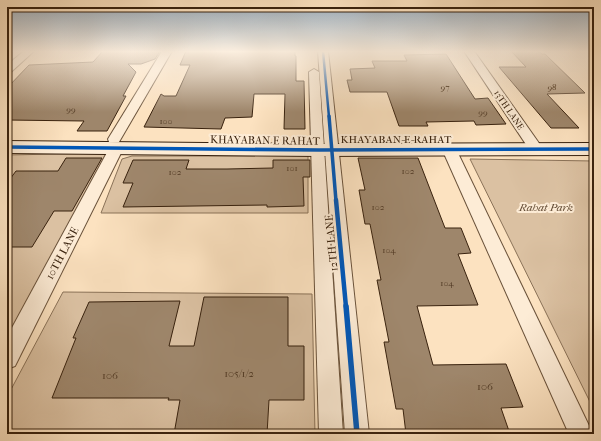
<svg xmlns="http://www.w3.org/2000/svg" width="601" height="441" font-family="'IM FELL French Canon',serif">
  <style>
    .green { fill: #dbc1a2; stroke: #8a7258 }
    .building { fill: #9e866b; stroke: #39220e }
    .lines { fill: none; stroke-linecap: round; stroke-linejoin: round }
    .street-casing { stroke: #6a523a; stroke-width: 2 }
    .secondary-casing { stroke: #39220e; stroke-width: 2 }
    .street { fill: #fdecd6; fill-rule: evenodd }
    .secondary { fill: #fdecd6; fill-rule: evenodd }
    .cycleway-far3-casing { stroke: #fdecd6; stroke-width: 4 }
    .cycleway-far2-casing { stroke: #fdecd6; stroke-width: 5.5 }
    .cycleway-far1-casing { stroke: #fdecd6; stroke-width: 7 }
    .cycleway-casing { stroke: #fdecd6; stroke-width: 8 }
    .cycleway-far3 { stroke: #0057b8; stroke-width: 2.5 }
    .cycleway-far2 { stroke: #0057b8; stroke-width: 3.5 }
    .cycleway-far1 { stroke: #0057b8; stroke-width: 4.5 }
    .cycleway { stroke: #0057b8; stroke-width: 5.5 }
    .labels { text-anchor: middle; stroke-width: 4; stroke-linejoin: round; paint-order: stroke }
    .number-label { font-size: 9px; fill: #523b25 }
    .far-street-label { font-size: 9px; fill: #39220e; stroke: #fdecd6 }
    .street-label { font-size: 11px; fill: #39220e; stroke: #fdecd6 }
    .park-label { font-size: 11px; font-style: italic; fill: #624a33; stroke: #fdecd6 }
    .near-number-label { font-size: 11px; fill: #523b25 }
  </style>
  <rect width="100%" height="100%" fill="#fce2c0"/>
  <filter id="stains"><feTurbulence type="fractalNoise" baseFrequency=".005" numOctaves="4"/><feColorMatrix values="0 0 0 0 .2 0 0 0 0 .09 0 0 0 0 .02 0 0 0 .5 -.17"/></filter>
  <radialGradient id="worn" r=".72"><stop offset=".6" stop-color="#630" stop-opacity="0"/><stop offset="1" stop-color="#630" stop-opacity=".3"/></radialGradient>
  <!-- green -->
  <g class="green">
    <polygon points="109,153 7,338 7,155"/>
    <polygon points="132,156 308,156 308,213 101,213 122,159"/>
    <polygon points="470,159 594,161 594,410"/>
    <polygon points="63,292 312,294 315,434 7,434 7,397"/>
  </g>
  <!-- building -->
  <g class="building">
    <polygon points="103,51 160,51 155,59 141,64 128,64 136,72 123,96 126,96 107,131 77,131 84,121 7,120 7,88 29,65 93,62"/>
    <polygon points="186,51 295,51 295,56 296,56 296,81 304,81 305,129 284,129 285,94 254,94 252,117 225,118 221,129 144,127 161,94 164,96 176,96 190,65 180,65"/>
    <polygon points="511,51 538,51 542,54 545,54 585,93 547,94 579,128 551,128 499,67 526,67"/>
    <polygon points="446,54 475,99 488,98 506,124 476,125 474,121 426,122 428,126 399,126 387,92 350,92 347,80 352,80 350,69 375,68 372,61 407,61 404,55"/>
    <polygon points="66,158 102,158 72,211 54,211 32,247 7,247 7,183 16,171 58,171"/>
    <polygon points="358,158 418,158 445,228 461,228 471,253 458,254 478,305 417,306 433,365 506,364 523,407 501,408 510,434 406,434 403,409 396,409 384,342 389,342 377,280 381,280 370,224 365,224 359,190 365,190"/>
    <polygon points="133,160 189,160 186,169 227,169 273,168 273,160 310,160 310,177 303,177 304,206 267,207 267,205 123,207 133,183 123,183"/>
    <polygon points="204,297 288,297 288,346 304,346 304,400 269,400 267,434 174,434 180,400 168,400 169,398 52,398 76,338 73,338 89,302 180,301 169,346 194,346"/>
  </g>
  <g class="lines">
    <!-- street casing -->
    <g class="street-casing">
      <g id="street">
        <polygon points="24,51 34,51 11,72 7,73 7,65"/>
        <polygon points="162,51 172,51 119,142 109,142 108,139"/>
        <polygon points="318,51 328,51 369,434 345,434"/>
        <polygon points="464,51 474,51 541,146 543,149 541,152 531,152"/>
        <polygon points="314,69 319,72 343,434 319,434 309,72"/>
        <polygon points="117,143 122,144 124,147 15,366 7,369 7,337 110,147 112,144"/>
        <polygon points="449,145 454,146 456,149 593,434 569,434 442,149 444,146"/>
      </g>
    </g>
    <!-- secondary casing -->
    <g class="secondary-casing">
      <polygon id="secondary" points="7,141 319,144 594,143 594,155 319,156 7,153"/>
    </g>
    <!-- street -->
    <use href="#street" class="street"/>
    <!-- secondary -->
    <use href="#secondary" class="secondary"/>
    <!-- cycleway-far3 casing -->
    <g class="cycleway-far3-casing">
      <polyline id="cycleway-far3" points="323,51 329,117"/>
    </g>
    <!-- cycleway-far2 casing -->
    <g class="cycleway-far2-casing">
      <g id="cycleway-far2">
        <polyline points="329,116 336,201"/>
        <polyline points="7,147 319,150 594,149"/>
      </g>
    </g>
    <!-- cycleway-far1 casing -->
    <g class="cycleway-far1-casing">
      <polyline id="cycleway-far1" points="336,200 346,307"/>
    </g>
    <!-- cycleway casing -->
    <g class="cycleway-casing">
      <polyline id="cycleway" points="346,306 357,434"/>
    </g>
    <!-- cycleway-far3 -->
    <use href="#cycleway-far3" class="cycleway-far3"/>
    <!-- cycleway-far2 -->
    <use href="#cycleway-far2" class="cycleway-far2"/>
    <!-- cycleway-far1 -->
    <use href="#cycleway-far1" class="cycleway-far1"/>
    <!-- cycleway -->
    <use href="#cycleway" class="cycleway"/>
  </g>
  <!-- sky -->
  <linearGradient id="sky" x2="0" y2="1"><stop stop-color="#95acc0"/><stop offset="0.46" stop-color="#fef2e3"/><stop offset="1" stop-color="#fef2e3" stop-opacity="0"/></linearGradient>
  <rect width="601" height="112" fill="url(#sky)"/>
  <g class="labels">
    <!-- number labels -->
    <g class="number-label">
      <text x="445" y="90">97</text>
      <text x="552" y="90">98</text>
      <text x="71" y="112">99</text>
      <text x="483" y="115">99</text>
      <text x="166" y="124">100</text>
      <text x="292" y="171">101</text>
      <text x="408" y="174">102</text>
      <text x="175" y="175">102</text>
      <text x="378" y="210">102</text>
      <text x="389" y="253">104</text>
      <text x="447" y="286">104</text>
    </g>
    <!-- far-street labels -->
    <g class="far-street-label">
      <text transform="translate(509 110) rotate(56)" y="3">13TH LANE</text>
    </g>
    <!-- street labels -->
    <g class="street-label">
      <text x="396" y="143">KHAYABAN-E-RAHAT</text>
      <text transform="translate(265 140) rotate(1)" y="4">KHAYABAN E RAHAT</text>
      <text transform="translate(331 243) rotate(-95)" y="4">12TH LANE</text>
      <text transform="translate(62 253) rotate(-62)" y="4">10TH LANE</text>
    </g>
    <!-- park labels -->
    <g class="park-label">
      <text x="546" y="211">Rahat Park</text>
    </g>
    <!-- near-number labels -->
    <g class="near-number-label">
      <text x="239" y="377">105/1/2</text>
      <text x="110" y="379">106</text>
      <text x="485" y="390">106</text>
    </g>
  </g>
  <!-- margin -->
  <rect width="601" height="441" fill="none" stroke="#fce2c0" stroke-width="24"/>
  <rect x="8" y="8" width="585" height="425" fill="none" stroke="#39220e" stroke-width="2"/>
  <rect x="12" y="12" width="577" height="417" fill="none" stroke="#39220e"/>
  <rect width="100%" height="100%" filter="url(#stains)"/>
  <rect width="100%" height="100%" fill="url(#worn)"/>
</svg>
